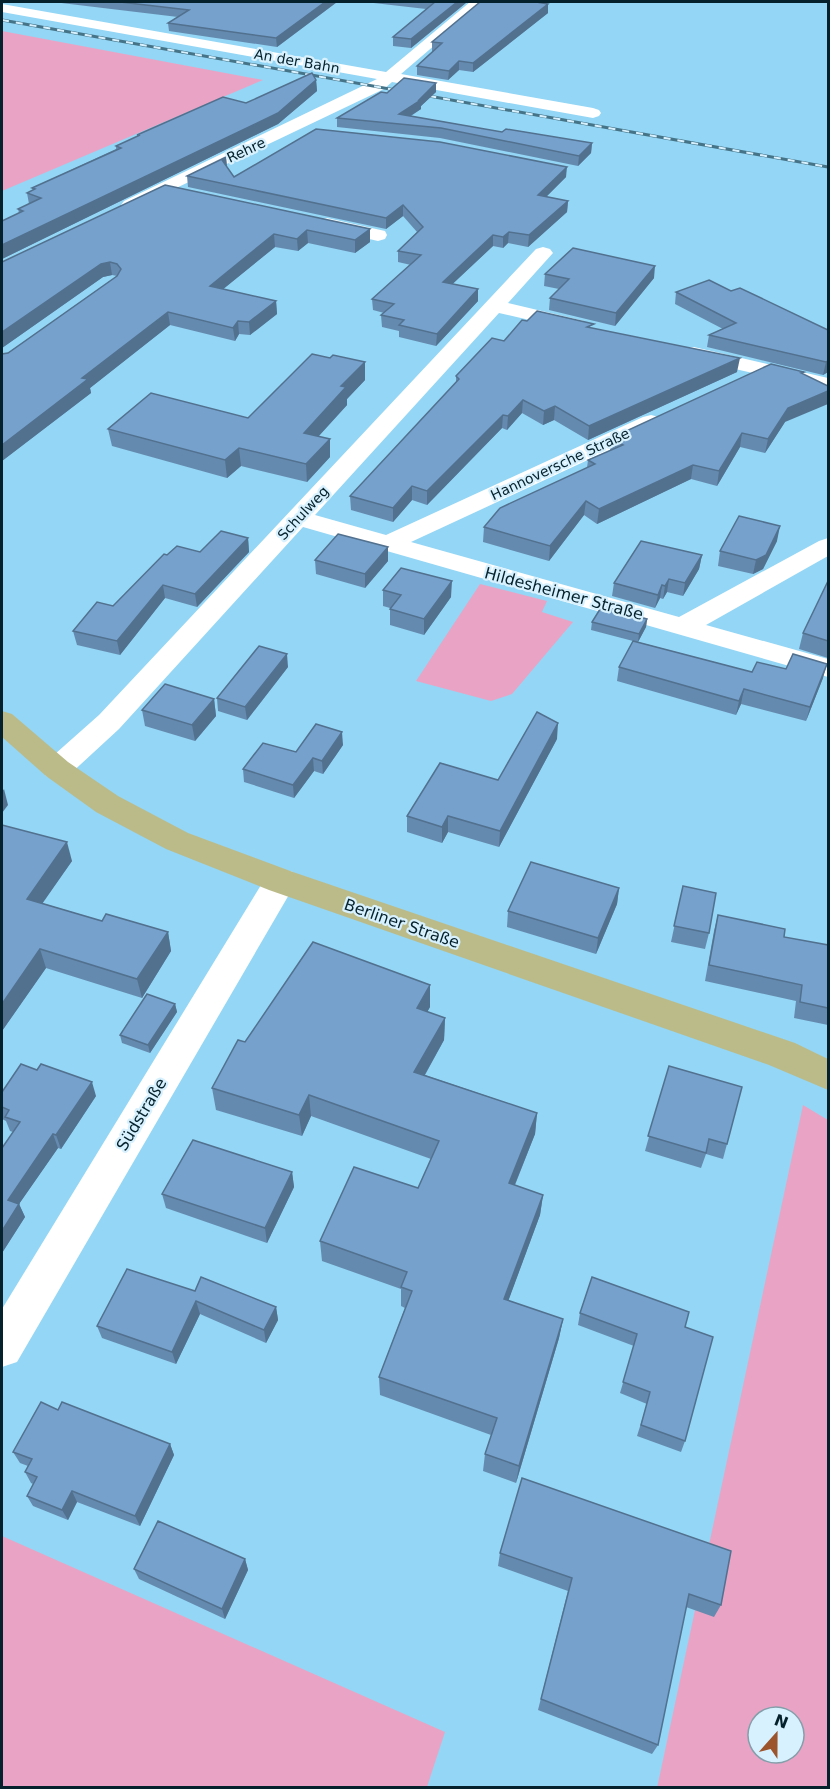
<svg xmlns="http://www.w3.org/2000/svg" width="830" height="1789" font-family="'DejaVu Sans',sans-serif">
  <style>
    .green { fill: #e9a4c5; fill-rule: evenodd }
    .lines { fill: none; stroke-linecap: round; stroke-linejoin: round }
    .minor { fill: #fff; fill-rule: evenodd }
    .major { fill: #bbbb89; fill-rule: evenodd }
    .rail-casing { stroke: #457387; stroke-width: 3 }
    .rail { stroke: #d8f1fe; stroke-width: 2; stroke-dasharray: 7; stroke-linecap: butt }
    .wall { fill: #658aaf }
    .shaded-wall { fill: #52718f }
    .building { fill: #75a1cc; stroke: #52718f; stroke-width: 1.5 }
    .labels { text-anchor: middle; stroke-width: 4.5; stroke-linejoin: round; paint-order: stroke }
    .far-street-label { font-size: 14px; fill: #05212c; stroke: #d8f1fe }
    .street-label { font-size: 16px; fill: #05212c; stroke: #d8f1fe }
  </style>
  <rect width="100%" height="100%" fill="#94d6f5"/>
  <!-- green -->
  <g class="green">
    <polygon points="2,31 263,80 2,191"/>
    <polygon points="480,584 547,601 542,612 573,622 512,694 491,701 416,681"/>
    <path d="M 803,1105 L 828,1120 L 828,1787 L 657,1788 ZM 758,1717 L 794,1717 L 794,1753 L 758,1753 Z"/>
    <polygon points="2,1536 445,1732 427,1787 2,1787"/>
  </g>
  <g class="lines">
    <!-- minor -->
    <g class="minor">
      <polygon points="470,2 485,2 401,74 593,108 599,110 601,113 599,116 593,118 392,82 384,89 130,210 124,209 121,205 124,201 377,79 2,12 2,4 386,72"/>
      <polygon points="327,218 385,231 387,235 385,239 378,241 320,228 318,224 320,220"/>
      <polygon points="543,247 550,249 553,253 508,303 584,321 587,325 584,329 577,331 499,313 315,515 386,535 643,417 651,415 659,417 662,422 659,427 411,542 679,617 819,541 828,538 828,556 706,625 828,659 828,677 303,527 119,729 68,776 57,779 46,776 42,769 46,762 99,715 536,249"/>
      <polygon points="694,347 828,378 828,390 686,358 683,353 686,348"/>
      <polygon points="281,869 293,872 297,881 17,1362 2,1367 2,1309 269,872"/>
    </g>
    <!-- major -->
    <polygon class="major" points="2,711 12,714 68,762 118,796 188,833 293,872 795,1043 828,1059 828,1090 769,1065 269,890 166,849 96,812 46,776 2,737"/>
    <!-- rail casing -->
    <g class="rail-casing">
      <polyline id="rail" points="2,20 828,167"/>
    </g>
    <!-- rail -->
    <use href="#rail" class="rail"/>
  </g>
  <!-- wall -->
  <g class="wall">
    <polygon points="53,2 337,2 277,47 169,31 168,23 178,17"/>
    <polygon points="365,2 467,2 411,48 393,46 393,37 426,9"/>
    <polygon points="547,2 544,4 548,4 548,13 473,72 459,70 448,80 417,75 417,66 433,51 432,51 432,42"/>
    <polygon points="316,80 317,91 278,124 2,259 2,221 19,213 18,209 29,204 27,193 33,191 32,188 116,149 116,146 137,137 137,135 246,103"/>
    <polygon points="436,92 421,106 421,109 411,116 502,132 592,143 591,153 578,166 440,138 337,127 337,118 387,93"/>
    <polygon points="226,157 227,167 234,177 566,177 546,197 568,201 567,212 528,247 508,243 503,248 493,246 452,284 478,289 478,301 436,346 399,337 399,331 382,327 381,315 384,313 373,310 372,299 411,265 398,262 398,251 417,232 403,216 386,229 188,187 187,176"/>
    <polygon points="165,185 370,229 370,242 355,253 308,243 298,251 275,247 223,289 276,301 277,314 250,335 239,334 235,341 170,325 90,388 91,393 2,461 2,354 8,353 117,276 112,275 103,277 2,348 2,262"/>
    <polygon points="545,274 654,278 615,326 549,310 550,298 559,289 544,286"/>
    <polygon points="731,291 828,330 828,372 823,375 707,347 709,335 723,329 675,304 676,292"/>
    <polygon points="594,329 737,372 588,440 554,420 543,425 522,413 507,430 502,428 427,505 412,500 393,522 351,510 350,496 456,383 456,376 504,341"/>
    <polygon points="365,362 365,380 347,399 347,405 318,437 330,457 307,482 241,466 227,478 112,446 108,429 248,418"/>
    <polygon points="785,422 765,453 740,447 717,486 691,479 597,524 584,515 549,561 483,542 484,527 587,468 588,460 610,451 611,438"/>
    <polygon points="248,538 249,552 197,607 165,598 120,655 77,645 73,631 113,606 167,555 200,552"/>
    <polygon points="777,541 763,569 753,574 718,566 720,551"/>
    <polygon points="388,547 388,561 365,588 316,574 315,560"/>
    <polygon points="702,555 699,569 683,596 667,592 663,599 660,598 655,608 612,596 614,583"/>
    <polygon points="828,581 828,658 799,649 803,633"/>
    <polygon points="383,590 451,597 424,635 390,625 390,608 383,606"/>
    <polygon points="647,619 646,627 638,642 752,672 786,669 823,678 806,721 741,704 736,715 617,681 619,667 633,641 591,630 592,622"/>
    <polygon points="288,667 247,720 218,711 217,698"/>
    <polygon points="214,699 216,716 195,741 145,726 142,710"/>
    <polygon points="557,739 499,847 448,832 442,843 407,832 407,816 498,780"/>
    <polygon points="343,745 323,774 314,771 294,798 244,782 243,769 296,752"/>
    <polygon points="2,825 72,861 42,903 102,921 168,932 171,951 142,998 46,968 2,1031"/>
    <polygon points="683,886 709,933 705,949 671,942"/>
    <polygon points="619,888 617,904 596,954 507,927 508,911"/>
    <polygon points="718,915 784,937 828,945 828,1025 794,1018 796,1001 705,981 714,931"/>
    <polygon points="175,1004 177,1012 150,1053 122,1043 120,1035"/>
    <polygon points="430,1007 427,1012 445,1018 444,1040 425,1075 537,1113 535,1134 515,1185 543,1195 540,1215 508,1301 563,1319 559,1338 516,1483 483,1471 485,1454 491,1435 380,1395 379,1377 405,1308 401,1306 401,1289 322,1261 320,1241 418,1188 431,1159 311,1116 302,1136 216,1110 212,1088 245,1042"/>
    <polygon points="669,1066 727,1144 723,1159 706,1154 701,1168 645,1151"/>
    <polygon points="2,1092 96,1096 61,1149 58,1148 19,1204 25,1217 2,1253 2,1148 13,1132 10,1131 6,1121 2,1119"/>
    <polygon points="292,1172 294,1187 267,1243 166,1208 162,1194"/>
    <polygon points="195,1291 276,1307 278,1320 266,1343 200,1314 176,1364 102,1338 97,1326"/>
    <polygon points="580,1313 685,1327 685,1441 681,1452 637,1436 647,1404 620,1393 634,1346 578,1325"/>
    <polygon points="58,1410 170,1444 174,1455 140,1526 77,1502 68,1520 33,1506 27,1496 33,1484 31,1483 25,1472 28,1466 20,1463 13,1452"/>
    <polygon points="522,1478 721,1605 714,1617 686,1607 658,1745 652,1754 538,1710 568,1591 498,1566 500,1553"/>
    <polygon points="245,1559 248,1570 225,1619 139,1579 134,1569"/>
  </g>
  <!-- shaded-wall -->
  <g class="shaded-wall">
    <polygon points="325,2 337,2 277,47 276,38"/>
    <polygon points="457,2 467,2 411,48 411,39"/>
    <polygon points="536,2 547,2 535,11"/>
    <polygon points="548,4 548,13 473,72 473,63"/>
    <polygon points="459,61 459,70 448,80 449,71"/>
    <polygon points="316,80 317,91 278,124 2,259 2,245"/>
    <polygon points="436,83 436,92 421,106 421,109 399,123 399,114 419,100"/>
    <polygon points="592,143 591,153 578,166 579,156"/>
    <polygon points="226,157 227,168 222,160"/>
    <polygon points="567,167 566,177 537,206 538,195"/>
    <polygon points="568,201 567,212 528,247 529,235"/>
    <polygon points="403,205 403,216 386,229 386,218"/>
    <polygon points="370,229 370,242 355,253 355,240"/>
    <polygon points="307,230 308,243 298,251 297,239"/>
    <polygon points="509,232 508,243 503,248 503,237"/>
    <polygon points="274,234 275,247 211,299 210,286"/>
    <polygon points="493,235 493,246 442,294 443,282"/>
    <polygon points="110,262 112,275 103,277 2,348 2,332 101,264"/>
    <polygon points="655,266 654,278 615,326 616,313"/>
    <polygon points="478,289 478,301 436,346 437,334"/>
    <polygon points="276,301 277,314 250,335 249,322"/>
    <polygon points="168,312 170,325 90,388 91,393 2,461 2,445 82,378"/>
    <polygon points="238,321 239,334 235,341 233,328"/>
    <polygon points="740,358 737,372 588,440 589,426"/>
    <polygon points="828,361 828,372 823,375 826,362"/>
    <polygon points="365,362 365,380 347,399 347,405 305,451 304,433 341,386"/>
    <polygon points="828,391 828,404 785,422 765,453 768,439 788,408"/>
    <polygon points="523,400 522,413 507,430 508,416"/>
    <polygon points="555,406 554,420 543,425 544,411"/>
    <polygon points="503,415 502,428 427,505 427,491"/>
    <polygon points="742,433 740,447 717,486 719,471"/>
    <polygon points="330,439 330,457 307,482 306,464"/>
    <polygon points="239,448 241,466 227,478 225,460"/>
    <polygon points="693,465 691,479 597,524 599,509"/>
    <polygon points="412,486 412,500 393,522 393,508"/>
    <polygon points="586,501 584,515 549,561 550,546"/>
    <polygon points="780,526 777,541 763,569 753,574 756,560"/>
    <polygon points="248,538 249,552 197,607 195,594"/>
    <polygon points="388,547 388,561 365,588 365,574"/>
    <polygon points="702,555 699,569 683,596 685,583"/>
    <polygon points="669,579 667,592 663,599 665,586"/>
    <polygon points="452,581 451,597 424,635 424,619"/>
    <polygon points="163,585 165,598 120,655 117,641"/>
    <polygon points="662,585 660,598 655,608 658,595"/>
    <polygon points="647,619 646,627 638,642 639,634"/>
    <polygon points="287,654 288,667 247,720 245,707"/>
    <polygon points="827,664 823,678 806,721 810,707"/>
    <polygon points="744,689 741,704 736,715 739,701"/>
    <polygon points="214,699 216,716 195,741 192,725"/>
    <polygon points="558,723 557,739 499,847 500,831"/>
    <polygon points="342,732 343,745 323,774 322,761"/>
    <polygon points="313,758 314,771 294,798 293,785"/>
    <polygon points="4,789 8,805 2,813 2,792"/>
    <polygon points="448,816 448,832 442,843 442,827"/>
    <polygon points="67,842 72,861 33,917 27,899"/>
    <polygon points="619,888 617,904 596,954 598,938"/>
    <polygon points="168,932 171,951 142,998 137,979"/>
    <polygon points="40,949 46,968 2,1031 2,1004"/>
    <polygon points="430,985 430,1007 417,1030 417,1008"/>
    <polygon points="175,1004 177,1012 150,1053 148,1045"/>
    <polygon points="445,1018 444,1040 414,1094 414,1072"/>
    <polygon points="92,1082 96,1096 61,1149 56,1135"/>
    <polygon points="309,1095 311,1116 302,1136 299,1115"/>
    <polygon points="537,1113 535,1134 507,1204 509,1183"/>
    <polygon points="53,1134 58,1148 19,1204 25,1217 2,1253 2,1231 8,1200"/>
    <polygon points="292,1172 294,1187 267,1243 265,1228"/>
    <polygon points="543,1195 540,1215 502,1318 504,1299"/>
    <polygon points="196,1301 200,1314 176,1364 172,1352"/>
    <polygon points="276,1307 278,1320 266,1343 264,1330"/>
    <polygon points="563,1319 559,1338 516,1483 519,1466"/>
    <polygon points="170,1444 174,1455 140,1526 135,1516"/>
    <polygon points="72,1491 77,1502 68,1520 62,1510"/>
    <polygon points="245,1559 248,1570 225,1619 222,1609"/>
  </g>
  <!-- building -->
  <g class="building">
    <polygon points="120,2 325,2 276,38 168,23 189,10"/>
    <polygon points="435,2 457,2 411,39 393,37"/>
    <polygon points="480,2 537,2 536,2 548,4 473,63 459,61 449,71 417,66 442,43 432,42"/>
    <polygon points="312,73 316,80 278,113 2,245 2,221 23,211 18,209 41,198 27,193 35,189 32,188 121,148 116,146 140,135 137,135 223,97 246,103"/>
    <polygon points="404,78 436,83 419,100 421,100 399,114 502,132 506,129 592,143 579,156 441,128 337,118 381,92 387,93"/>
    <polygon points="316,129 440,142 567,167 538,195 568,201 529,235 509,232 503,237 493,235 443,282 478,289 437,334 399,325 404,320 381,315 394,304 372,299 421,255 398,251 423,227 403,205 386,218 187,176 226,157 222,160 234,177"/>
    <polygon points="165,185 370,229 355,240 307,230 297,239 274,234 210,286 276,301 249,322 238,321 233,328 168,312 82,378 88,379 2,445 2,354 8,353 117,276 121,269 117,264 110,262 101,264 2,332 2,262"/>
    <polygon points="573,248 655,266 616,313 550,298 569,279 545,274"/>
    <polygon points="709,280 731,291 740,288 828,330 828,361 826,362 709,335 736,323 676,292"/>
    <polygon points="537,311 594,324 587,327 740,358 589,426 555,406 544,411 523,400 508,416 503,415 427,491 412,486 393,508 350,496 459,379 456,376 492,338 504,341 522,320 527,321"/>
    <polygon points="312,354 330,358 333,355 365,362 341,386 346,387 304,433 330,439 306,464 239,448 225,460 108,429 151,393 248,418"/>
    <polygon points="771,364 804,372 801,373 828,386 828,391 788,408 768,439 742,433 719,471 693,465 599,509 586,501 550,546 484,527 500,508 595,464 588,460 623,445 611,438"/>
    <polygon points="739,516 780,526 766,555 756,560 720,551"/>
    <polygon points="221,531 248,538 195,594 163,585 117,641 73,631 97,602 113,606 164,554 167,555 177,546 200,552"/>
    <polygon points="338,534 388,547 365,574 315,560"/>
    <polygon points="641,541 702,555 685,583 669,579 665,586 662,585 658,595 614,583"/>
    <polygon points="401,568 452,581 424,619 390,609 401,595 383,590"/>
    <polygon points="828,581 828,641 803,633"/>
    <polygon points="602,606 647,619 639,634 592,622"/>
    <polygon points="633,641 752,672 757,662 786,669 793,654 827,664 810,707 744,689 739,701 619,667"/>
    <polygon points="259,646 287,654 245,707 217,698"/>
    <polygon points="165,684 214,699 192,725 142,710"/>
    <polygon points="537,712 558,723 500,831 448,816 442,827 407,816 440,763 498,780"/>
    <polygon points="316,724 342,732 322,761 313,758 293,785 243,769 263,743 296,752"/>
    <polygon points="2,825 67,842 27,899 102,921 106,914 168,932 137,979 40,949 2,1004"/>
    <polygon points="531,862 619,888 598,938 508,911"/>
    <polygon points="683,886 716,893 709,933 674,926"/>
    <polygon points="718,915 785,929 784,937 828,945 828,1008 800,1002 802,985 709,965"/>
    <polygon points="313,942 430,985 417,1008 445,1018 414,1072 537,1113 509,1183 543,1195 504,1299 563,1319 519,1466 485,1454 497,1418 379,1377 412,1291 401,1287 407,1272 320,1241 354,1167 418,1188 439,1141 309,1095 299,1115 212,1088 238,1040 245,1042"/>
    <polygon points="147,994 175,1004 148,1045 120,1035"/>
    <polygon points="21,1064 37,1070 41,1064 92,1082 56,1135 53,1134 8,1200 19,1204 2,1231 2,1148 20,1122 5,1117 9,1110 2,1107 2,1092"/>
    <polygon points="669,1066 742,1087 727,1144 709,1139 706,1153 648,1136"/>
    <polygon points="193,1140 292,1172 265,1228 162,1194"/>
    <polygon points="127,1269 195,1291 201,1277 276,1307 264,1330 196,1301 172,1352 97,1326"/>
    <polygon points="592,1277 689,1312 685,1327 713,1337 685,1441 641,1425 650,1392 623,1382 637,1334 580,1313"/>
    <polygon points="41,1402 58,1410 62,1402 170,1444 135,1516 72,1491 62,1510 27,1496 37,1477 25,1472 32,1459 13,1452"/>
    <polygon points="522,1478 731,1551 721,1605 689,1594 658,1745 541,1699 572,1578 500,1553"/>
    <polygon points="158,1521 245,1559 222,1609 134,1569"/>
  </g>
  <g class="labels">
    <!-- far-street labels -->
    <g class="far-street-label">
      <text transform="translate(297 61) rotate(10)" y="5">An der Bahn</text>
      <text transform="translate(246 150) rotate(-25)" y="5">Rehre</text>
      <text transform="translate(560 464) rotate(-25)" y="5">Hannoversche Straße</text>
      <text transform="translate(303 513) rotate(-47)" y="5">Schulweg</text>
    </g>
    <!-- street labels -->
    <g class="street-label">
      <text transform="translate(564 593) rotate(15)" y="6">Hildesheimer Straße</text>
      <text transform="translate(402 923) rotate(19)" y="6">Berliner Straße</text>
      <text transform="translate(141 1114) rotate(-59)" y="6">Südstraße</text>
    </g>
  </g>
  <!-- border -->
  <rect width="830" height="1789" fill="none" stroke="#05212c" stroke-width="6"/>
  <!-- north arrow -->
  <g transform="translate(776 1735) rotate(21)"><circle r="28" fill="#d8f1fe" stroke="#849eaa" stroke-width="1.5"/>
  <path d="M0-4.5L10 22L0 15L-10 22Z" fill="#9b542c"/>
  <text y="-9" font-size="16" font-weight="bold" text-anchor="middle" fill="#05212c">N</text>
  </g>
</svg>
